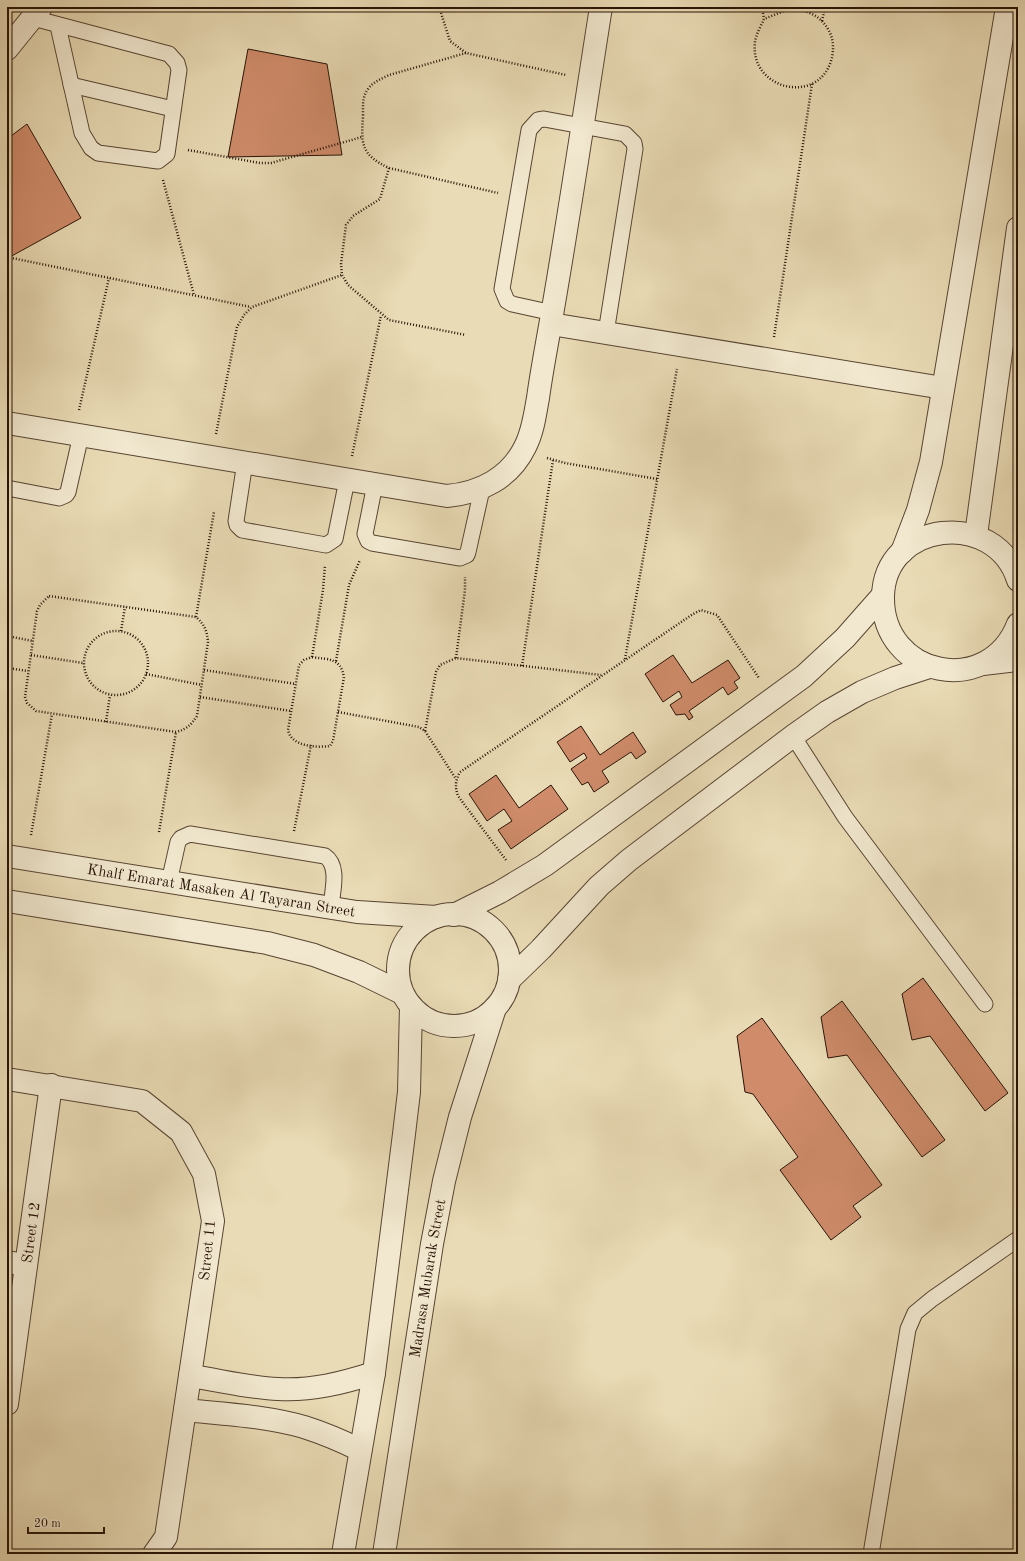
<svg xmlns="http://www.w3.org/2000/svg" width="1025" height="1561" font-family="'Old Standard TT',serif">
  <style>
    .building { fill: #cf8b6a; stroke: #281307 }
    .lines { fill: none; stroke-linecap: round; stroke-linejoin: round }
    .lane-casing { stroke: #584532; stroke-width: 17 }
    .street-casing { stroke: #584532; stroke-width: 24 }
    .path { stroke: #281307; stroke-width: 2.5; stroke-dasharray: 1 2; stroke-linecap: butt }
    .lane { stroke: #f1e8cf; stroke-width: 15 }
    .street { stroke: #f1e8cf; stroke-width: 22 }
    .labels { text-anchor: middle; stroke-width: 4; stroke-linejoin: round; paint-order: stroke }
    .street-label { font-size: 15px; fill: #281307; stroke: #f1e8cf }
  </style>
  <rect width="100%" height="100%" fill="#e9dbb5"/>
  <filter id="stains"><feTurbulence type="fractalNoise" baseFrequency=".005" numOctaves="4"/><feColorMatrix values="0 0 0 0 .2 0 0 0 0 .09 0 0 0 0 .02 0 0 0 .5 -.17"/></filter>
  <radialGradient id="worn" r=".72"><stop offset=".6" stop-color="#630" stop-opacity="0"/><stop offset="1" stop-color="#630" stop-opacity=".3"/></radialGradient>
  <!-- building -->
  <g class="building">
    <polygon points="248,49 327,64 342,155 228,157"/>
    <polygon points="27,124 81,218 8,258 7,139"/>
    <polygon points="673,655 692,683 728,660 740,678 734,682 738,688 728,695 723,687 689,711 693,717 689,720 685,714 676,715 670,705 682,697 679,691 663,702 645,674"/>
    <polygon points="581,726 600,755 633,732 646,752 636,759 631,752 602,771 609,782 594,792 588,782 582,785 571,769 587,758 584,753 570,762 557,742"/>
    <polygon points="496,775 519,808 551,785 568,809 511,849 498,830 512,821 504,809 487,821 469,794"/>
    <polygon points="923,978 1008,1093 985,1111 930,1036 912,1040 902,994"/>
    <polygon points="842,1001 945,1140 922,1157 847,1055 828,1058 821,1017"/>
    <polygon points="762,1018 882,1185 853,1206 861,1217 831,1240 780,1170 798,1157 753,1094 745,1092 737,1036"/>
  </g>
  <g class="lines">
    <!-- lane casing -->
    <g class="lane-casing">
      <g id="lane">
        <polyline points="33,18 169,54 177,63 179,70 167,154 158,161 98,153 91,148 82,133 58,26"/>
        <polyline points="71,85 173,109"/>
        <polyline points="553,313 512,304 507,301 502,289 529,130 538,120 544,119 625,134 634,143 635,149 606,333"/>
        <polyline points="245,462 236,521 237,525 242,530 326,545 335,539 347,480"/>
        <polyline points="375,484 365,534 368,541 372,543 460,558 467,555 468,552 482,489"/>
        <polyline points="7,488 59,498 66,495 68,492 81,435"/>
        <polyline points="793,736 845,817 985,1004"/>
        <path d="M 169,882 L 178,842 L 181,838 L 190,834 L 325,856 C 340,866 332,892 331,907"/>
        <polyline points="871,1554 908,1329 915,1313 932,1299 1018,1239"/>
      </g>
    </g>
    <!-- street casing -->
    <g class="street-casing">
      <g id="street">
        <polyline points="7,49 41,7"/>
        <polyline points="551,324 943,388"/>
        <path d="M 7,423 L 447,496 C 480,493 510,478 525,447 C 533,432 535,414 538,398 C 541,376 545,354 549,332 C 568,224 584,115 601,7"/>
        <polyline points="976,535 1018,228"/>
        <polyline points="902,552 918,510 931,462 1007,7"/>
        <path d="M 1018,580 C 995,508 884,521 883,597 C 882,677 989,699 1018,624"/>
        <polyline points="983,664 1018,660"/>
        <path id="s1" d="M 7,856 L 357,912 L 436,917"/>
        <polyline points="7,901 267,943 314,955 359,972 402,993"/>
        <circle cx="454" cy="970" r="56"/>
        <polyline points="454,915 500,892 545,865 804,676 845,638 883,595"/>
        <polyline points="509,980 541,949 599,886 629,860 793,736 827,712 862,692 895,678 929,667"/>
        <polyline points="7,1079 142,1101 181,1132 204,1174 213,1221 166,1537 154,1554"/>
        <polyline points="7,1262 26,1265"/>
        <path d="M 190,1376 C 219,1380 249,1388 278,1389 C 311,1391 343,1383 374,1373"/>
        <path id="s2" d="M 7,1404 L 51,1085"/>
        <path d="M 185,1410 C 224,1414 266,1416 304,1427 C 323,1433 342,1441 360,1450"/>
        <polyline points="343,1554 374,1373 404,1134 409,1092 411,1006"/>
        <path id="s3" d="M 384,1554 L 432,1244 L 444,1181 L 460,1117 L 495,1008"/>
      </g>
    </g>
    <!-- path -->
    <g class="path">
      <polyline points="441,7 441,13 450,41 466,53 566,75"/>
      <polyline points="762,7 764,19"/>
      <path d="M 789,9 C 805,9 821,15 829,31 C 834,40 834,51 831,61 C 817,106 749,89 755,42 C 756,34 761,26 764,19 Z"/>
      <polyline points="822,21 825,7"/>
      <path d="M 466,53 L 389,75 C 381,79 373,82 368,89 C 362,97 363,106 363,116 C 361,144 361,155 389,168 L 498,193"/>
      <polyline points="188,150 260,163 271,163 362,137"/>
      <polyline points="389,168 380,199 353,216 346,225 341,264 342,275 348,285 389,320 466,335"/>
      <polyline points="163,180 194,295"/>
      <polyline points="7,257 251,307"/>
      <polyline points="774,337 812,84"/>
      <polyline points="79,410 109,278"/>
      <polyline points="216,434 237,327 244,315 252,307 342,275"/>
      <polyline points="352,456 381,315"/>
      <polyline points="547,458 565,463 657,479"/>
      <path d="M 49,596 L 196,617 C 205,625 207,631 208,642 L 197,716 C 191,725 187,729 176,732 L 36,711 L 27,703 L 25,697 L 37,611 L 40,605 Z"/>
      <polyline points="196,617 214,512"/>
      <circle cx="116" cy="663" r="32"/>
      <polyline points="121,631 125,607"/>
      <polyline points="7,636 33,641"/>
      <polyline points="31,655 83,663"/>
      <path d="M 312,657 C 329,660 340,657 344,677 L 333,741 L 330,746 C 315,748 291,746 288,730 L 299,665 L 304,660 Z"/>
      <polyline points="312,657 323,590 325,565"/>
      <polyline points="456,658 465,590 465,577"/>
      <polyline points="625,659 677,369"/>
      <polyline points="336,661 349,585 360,560"/>
      <polyline points="522,666 553,460"/>
      <polyline points="7,668 28,671"/>
      <polyline points="204,670 296,684"/>
      <polyline points="146,674 202,685"/>
      <polyline points="200,697 291,711"/>
      <polyline points="338,712 419,727 425,731 456,779"/>
      <polyline points="106,722 110,695"/>
      <polyline points="425,731 436,672 440,665 456,658 601,675"/>
      <polyline points="294,831 311,745"/>
      <polyline points="159,832 176,732"/>
      <polyline points="31,835 52,714"/>
      <path d="M 506,860 L 458,796 C 455,787 455,781 460,772 L 693,614 L 701,610 L 717,615 L 759,678"/>
    </g>
    <!-- lane -->
    <use href="#lane" class="lane"/>
    <!-- street -->
    <use href="#street" class="street"/>
  </g>
  <g class="labels">
    <!-- street labels -->
    <g class="street-label">
      <text dy="5" stroke="none"><textPath href="#s1" startOffset="217">Khalf Emarat Masaken Al Tayaran Street</textPath></text>
      <text dy="5" stroke="none"><textPath href="#s2" startOffset="173">Street 12</textPath></text>
      <text transform="translate(207 1250) rotate(-84)" y="5">Street 11</text>
      <text dy="5" stroke="none"><textPath href="#s3" startOffset="279">Madrasa Mubarak Street</textPath></text>
    </g>
  </g>
  <!-- margin -->
  <rect width="1025" height="1561" fill="none" stroke="#e9dbb5" stroke-width="24"/>
  <rect x="8" y="8" width="1009" height="1545" fill="none" stroke="#281307" stroke-width="2"/>
  <rect x="12" y="12" width="1001" height="1537" fill="none" stroke="#281307"/>
  <!-- scale -->
  <path d="M28 1527v6h76v-6" fill="none" stroke="#281307" stroke-width="2"/>
  <text x="34" y="1527" font-size="12" fill="#281307" stroke="#f1e8cf" stroke-width="3" paint-order="stroke">20 m</text>
  <rect width="100%" height="100%" filter="url(#stains)"/>
  <rect width="100%" height="100%" fill="url(#worn)"/>
</svg>
